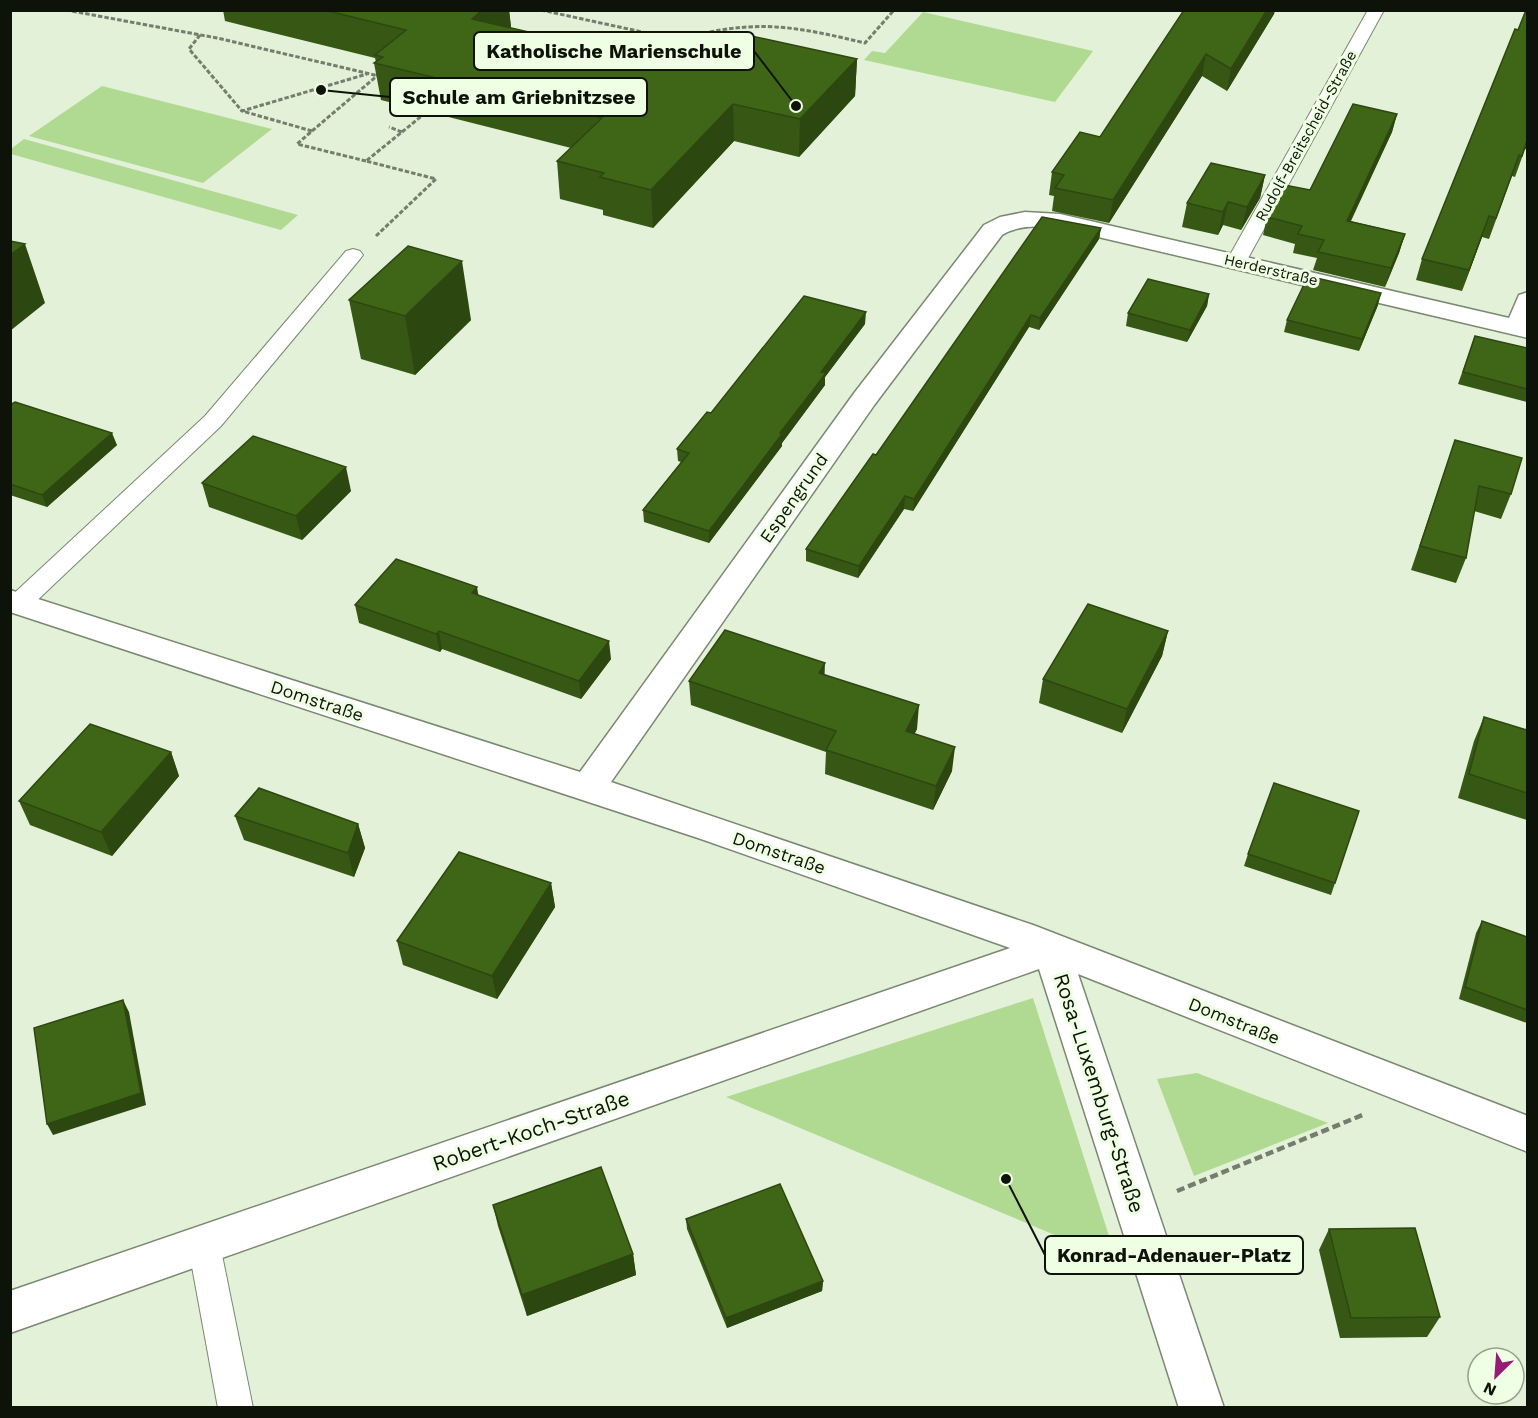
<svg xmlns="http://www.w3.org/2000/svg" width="1538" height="1418" font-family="'Work Sans',sans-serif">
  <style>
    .green { fill: #b0da91 }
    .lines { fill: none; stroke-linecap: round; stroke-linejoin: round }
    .service-casing { stroke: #7b8871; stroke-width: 2 }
    .minor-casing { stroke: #7b8871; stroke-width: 3 }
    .path-far1 { stroke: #747e6d; stroke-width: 3; stroke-dasharray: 4.5 2; stroke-linecap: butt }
    .path { stroke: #747e6d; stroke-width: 4.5; stroke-dasharray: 8 4; stroke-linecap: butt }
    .service { fill: #fff; fill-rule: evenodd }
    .minor { fill: #fff; fill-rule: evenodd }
    .wall { fill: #365814 }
    .shaded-wall { fill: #2c4710 }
    .building { fill: #3f6617; stroke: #2c4710; stroke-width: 1.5 }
    .labels { text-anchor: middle; stroke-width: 6; stroke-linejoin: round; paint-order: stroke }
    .far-street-label { font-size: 15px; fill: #0e130a; stroke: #efffe4 }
    .street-label { font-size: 18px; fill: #0e130a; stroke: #efffe4 }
    .near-street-label { font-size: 21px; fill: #0e130a; stroke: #efffe4 }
    .leader { fill: none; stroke: #0e130a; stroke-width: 2 }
    .callout-dot { fill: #0e130a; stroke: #efffe4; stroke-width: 2 }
    .callout { fill: #efffe4; stroke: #0e130a; stroke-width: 2 }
    .callout-label { font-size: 20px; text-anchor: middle; font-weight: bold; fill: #0e130a }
  </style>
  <rect width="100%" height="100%" fill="#e2f1d7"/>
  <!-- green -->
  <g class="green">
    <polygon points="923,12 1093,51 1055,102 864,60 872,51 885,53"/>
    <polygon points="102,86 272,129 203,183 29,136"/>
    <polygon points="24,139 298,215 281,230 11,154 11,149"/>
    <polygon points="1033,998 1117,1261 726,1097"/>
    <polygon points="1197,1073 1328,1123 1194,1176 1157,1079"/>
  </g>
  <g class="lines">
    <!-- service casing -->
    <g class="service-casing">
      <g id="service">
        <polygon points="1368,10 1384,10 1246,262 1236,268 1229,266 1226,262"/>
        <polygon points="353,249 360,251 363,255 360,259 221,426 27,610 18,612 10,610 10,597 205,416 346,251"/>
        <polygon points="204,1230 216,1234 220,1245 253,1408 218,1408 188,1245 192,1234"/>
      </g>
    </g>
    <!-- minor casing -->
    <g class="minor-casing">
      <path id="minor" d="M 1025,212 L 1060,214 L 1509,318 L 1519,295 L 1528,292 L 1528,338 L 1060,228 C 1039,226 1021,224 1002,235 L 875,404 L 611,782 L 1033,925 L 1528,1116 L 1528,1152 L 1078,974 L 1224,1408 L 1179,1408 L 1039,969 L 10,1333 L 10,1291 L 1010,948 L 701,839 L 10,612 L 10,590 L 580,772 L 855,392 L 984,225 L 1000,217 Z"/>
    </g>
    <!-- path-far1 -->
    <g class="path-far1">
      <polyline points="66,10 217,38 379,76"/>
      <polyline points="541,10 679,40 687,38"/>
      <polyline points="200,35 189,49 242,111"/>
      <path d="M 697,35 C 762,19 802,28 865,43 L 894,10"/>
      <polyline points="312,131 378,75"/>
      <polyline points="402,132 429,110"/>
      <polyline points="366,161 297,144 312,131 242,111 367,74"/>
      <polyline points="376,236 436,179 366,161 402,132 389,127"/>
    </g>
    <!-- path -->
    <polyline class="path" points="1177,1191 1365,1114"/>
    <!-- service -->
    <use href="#service" class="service"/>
    <!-- minor -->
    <use href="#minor" class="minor"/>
  </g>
  <!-- wall -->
  <g class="wall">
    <polygon points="223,10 509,10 511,27 510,28 659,62 739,42 857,59 855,96 799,157 734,141 653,228 603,215 603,210 560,199 557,161 571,148 381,100 374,63 376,62 375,58 225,21"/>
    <polygon points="1184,10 1275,10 1274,14 1227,91 1202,76 1109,223 1052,211 1054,196 1049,195 1052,172 1100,137"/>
    <polygon points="1527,10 1527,150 1525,149 1515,177 1512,176 1489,239 1482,237 1462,291 1416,280 1422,259 1518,30"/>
    <polygon points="1397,114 1392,132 1351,221 1405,234 1399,253 1385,287 1313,270 1317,258 1293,253 1295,244 1263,235 1267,217 1310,190"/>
    <polygon points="1265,175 1260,198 1241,230 1223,225 1218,235 1182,227 1187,203"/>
    <polygon points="1101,228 1099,239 1039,330 1029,327 913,511 904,509 858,578 806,561 806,549"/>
    <polygon points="1209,294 1207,306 1187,342 1126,326 1128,313"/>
    <polygon points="349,300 471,320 415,375 361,359"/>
    <polygon points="1378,305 1359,351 1284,332 1287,320"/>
    <polygon points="865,324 825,377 825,385 782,443 782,446 709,543 644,522 643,510 681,462 678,461 677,449 711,413"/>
    <polygon points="1475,336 1527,348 1527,402 1458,384"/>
    <polygon points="10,405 117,445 47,507 10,495"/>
    <polygon points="1455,440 1511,494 1501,519 1474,511 1466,558 1456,583 1411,570"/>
    <polygon points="202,483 351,491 302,540 209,507"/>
    <polygon points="478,595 611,659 581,699 442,649 440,652 359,623 355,605"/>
    <polygon points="1168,631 1162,656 1122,733 1039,703 1043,679"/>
    <polygon points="825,675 917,729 914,734 952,771 933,810 825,774 826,752 691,705 689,681"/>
    <polygon points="1484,717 1527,730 1527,820 1458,798 1474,741"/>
    <polygon points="171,752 179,776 112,856 30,825 19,801"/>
    <polygon points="235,816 358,824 365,848 354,877 244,840"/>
    <polygon points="1248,854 1335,883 1331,895 1244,866"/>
    <polygon points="551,883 555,907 497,999 403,965 397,941"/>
    <polygon points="1482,921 1527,937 1527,1023 1459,999 1476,933"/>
    <polygon points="493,1205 633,1254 636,1275 527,1316 498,1226"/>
    <polygon points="686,1219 823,1281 822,1291 727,1328 687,1229"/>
    <polygon points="1329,1229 1440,1317 1427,1337 1340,1338 1319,1250"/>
  </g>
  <!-- shaded-wall -->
  <g class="shaded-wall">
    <polygon points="480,10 509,10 511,27 476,55 472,19"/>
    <polygon points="1267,10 1275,10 1274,14 1227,91 1231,69"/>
    <polygon points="1206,54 1202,76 1109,223 1113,200"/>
    <polygon points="857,59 855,96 799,157 800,119"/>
    <polygon points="733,104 734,141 653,228 651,190"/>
    <polygon points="1397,114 1392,132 1342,239 1347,221"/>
    <polygon points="1265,175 1260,198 1241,230 1247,207"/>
    <polygon points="1228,202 1223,225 1218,235 1223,212"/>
    <polygon points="1489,216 1482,237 1462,291 1469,270"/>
    <polygon points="1101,228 1099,239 1039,330 1040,318"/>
    <polygon points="1405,234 1399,253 1385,287 1391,268"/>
    <polygon points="25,244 45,303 10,331 10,255"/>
    <polygon points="462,261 471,320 415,375 405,316"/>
    <polygon points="1381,293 1378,305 1359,351 1362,339"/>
    <polygon points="1209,294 1207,306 1187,342 1190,330"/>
    <polygon points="866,312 865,324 825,377 825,385 782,443 782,446 709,543 709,531 780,433 821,372"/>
    <polygon points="1031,315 1029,327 913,511 914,499"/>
    <polygon points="112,433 117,445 47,507 42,495"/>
    <polygon points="346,467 351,491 302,540 296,516"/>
    <polygon points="905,496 904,509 858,578 859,566"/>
    <polygon points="477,587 480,605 472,593"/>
    <polygon points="439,631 442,649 440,652 436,634"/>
    <polygon points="1168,631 1162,656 1122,733 1127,709"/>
    <polygon points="609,641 611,659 581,699 579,681"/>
    <polygon points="825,663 824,688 819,673"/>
    <polygon points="919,705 917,729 904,755 906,731"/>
    <polygon points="955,747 952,771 933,810 936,786"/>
    <polygon points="171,752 179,776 112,856 101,832"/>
    <polygon points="358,824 365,848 354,877 348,853"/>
    <polygon points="551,883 555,907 497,999 492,976"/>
    <polygon points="123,1000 129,1012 146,1105 53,1135 47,1124"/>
    <polygon points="633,1254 636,1275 527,1316 522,1295"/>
    <polygon points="823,1281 822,1291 727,1328 726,1318"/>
  </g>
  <!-- building -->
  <g class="building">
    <polygon points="324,10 482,10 472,19 659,62 692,32 739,42 747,35 857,59 800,119 733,104 651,190 600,177 604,173 557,161 602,118 374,63 383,57 375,55 406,30"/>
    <polygon points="1184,10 1267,10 1231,69 1206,54 1113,200 1055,188 1064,175 1052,172 1080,132 1100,137"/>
    <polygon points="1526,10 1527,10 1527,140 1522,156 1519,155 1496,218 1489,216 1469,270 1422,259 1515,29 1518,30"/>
    <polygon points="1353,104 1397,114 1347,221 1405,234 1391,268 1318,252 1324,240 1298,234 1302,226 1267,217 1285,185 1310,190"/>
    <polygon points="1211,163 1265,175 1247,207 1228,202 1223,212 1187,203"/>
    <polygon points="1042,217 1101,228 1040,318 1031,315 914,499 905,496 859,566 806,549 873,454 876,455"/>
    <polygon points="10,241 25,244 10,255"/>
    <polygon points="408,246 462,261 405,316 349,300"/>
    <polygon points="1308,276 1381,293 1362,339 1287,320"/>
    <polygon points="1148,279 1209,294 1190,330 1128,313"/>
    <polygon points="804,296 866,312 821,372 826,373 780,433 782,434 709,531 643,510 689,453 677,449 707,412 711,413"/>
    <polygon points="1475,336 1527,348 1527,389 1463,372"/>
    <polygon points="15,402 112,433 42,495 10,484 10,405"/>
    <polygon points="253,436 346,467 296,516 202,483"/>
    <polygon points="1455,440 1522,458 1511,494 1479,486 1466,558 1420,546"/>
    <polygon points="396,559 477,587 472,593 609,641 579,681 439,631 436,634 355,605"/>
    <polygon points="1088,604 1168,631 1127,709 1043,679"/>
    <polygon points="725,630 825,663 819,673 919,705 906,731 955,747 936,786 826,750 836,731 689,681"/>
    <polygon points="1484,717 1527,730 1527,793 1469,774"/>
    <polygon points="90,724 171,752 101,832 19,801"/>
    <polygon points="1274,783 1359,811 1335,883 1248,854"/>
    <polygon points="259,788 358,824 348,853 235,816"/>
    <polygon points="459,852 551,883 492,976 397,941"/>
    <polygon points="1482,921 1527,937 1527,1010 1465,987"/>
    <polygon points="123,1000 141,1093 47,1124 34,1028"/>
    <polygon points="601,1167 633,1254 522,1295 493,1205"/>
    <polygon points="780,1184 823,1281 726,1318 686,1219"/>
    <polygon points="1415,1228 1440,1317 1351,1318 1329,1229"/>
  </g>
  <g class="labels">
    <!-- far-street labels -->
    <g class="far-street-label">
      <text transform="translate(1306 136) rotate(-61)" y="5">Rudolf-Breitscheid-Straße</text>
      <text transform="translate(1271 270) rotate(13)" y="5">Herderstraße</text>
    </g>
    <!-- street labels -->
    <g class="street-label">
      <text transform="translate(794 498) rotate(-55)" y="6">Espengrund</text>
      <text transform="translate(317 701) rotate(18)" y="6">Domstraße</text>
      <text transform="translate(779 853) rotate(19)" y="6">Domstraße</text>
      <text transform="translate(1234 1021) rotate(22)" y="6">Domstraße</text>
    </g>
    <!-- near-street labels -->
    <g class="near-street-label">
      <text transform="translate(1099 1093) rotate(72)" y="7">Rosa-Luxemburg-Straße</text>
      <text transform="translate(531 1131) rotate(-19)" y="7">Robert-Koch-Straße</text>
    </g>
  </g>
  <!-- callouts -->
  <path class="leader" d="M796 106L754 51M321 90L390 97M1006 1179L1045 1255"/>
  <g class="callout-dot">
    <circle cx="796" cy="106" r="6"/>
    <circle cx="321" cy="90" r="6"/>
    <circle cx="1006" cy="1179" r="6"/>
  </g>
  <g class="callout">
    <rect x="474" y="32" width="280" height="38" rx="6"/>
    <rect x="390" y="78" width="257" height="38" rx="6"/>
    <rect x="1045" y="1236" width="258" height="38" rx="6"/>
  </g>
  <g class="callout-label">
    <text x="614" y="58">Katholische Marienschule</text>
    <text x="519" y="104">Schule am Griebnitzsee</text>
    <text x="1174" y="1262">Konrad-Adenauer-Platz</text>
  </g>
  <!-- border -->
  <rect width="1538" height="1418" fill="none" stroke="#0e130a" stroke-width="24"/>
  <!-- north arrow -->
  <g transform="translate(1496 1376) rotate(205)"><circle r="28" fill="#efffe4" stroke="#95a18d" stroke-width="1.5"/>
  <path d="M0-4.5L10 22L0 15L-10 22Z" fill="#971b74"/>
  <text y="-9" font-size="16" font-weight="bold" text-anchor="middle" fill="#0e130a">N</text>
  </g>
</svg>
